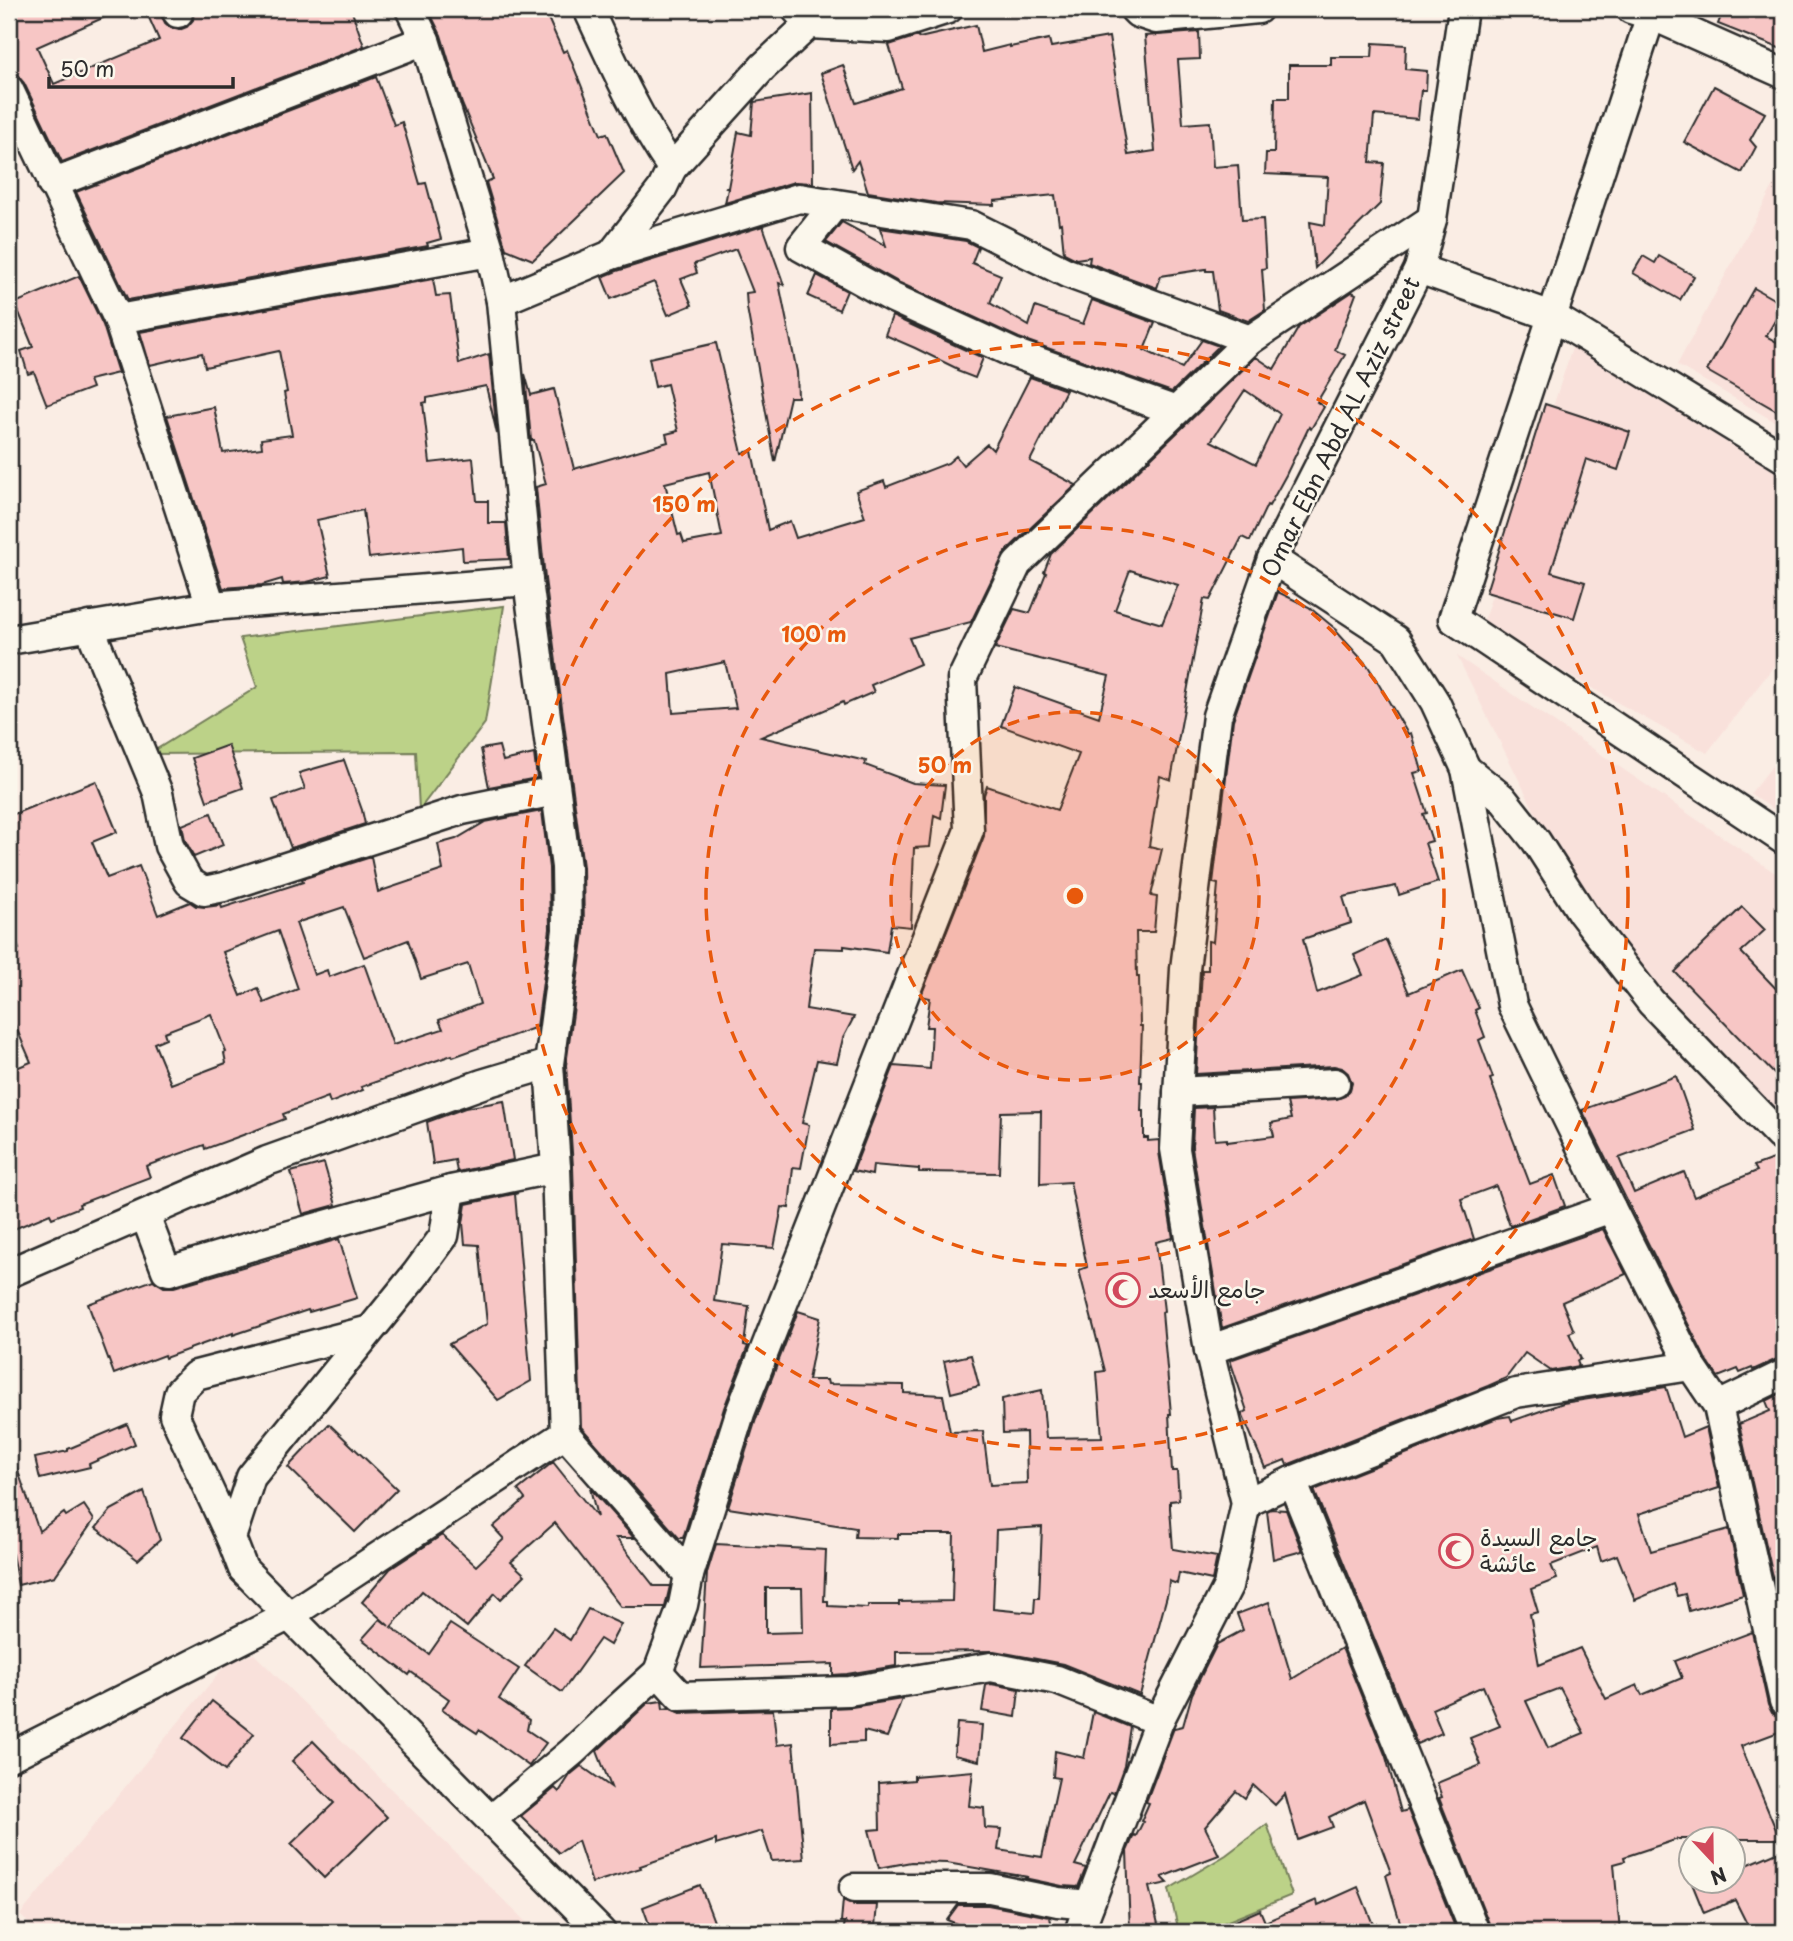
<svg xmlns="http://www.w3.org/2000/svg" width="1793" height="1941" font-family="'Playpen Sans','Playpen Sans Arabic',sans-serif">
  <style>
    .built { fill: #f9e1db }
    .green { fill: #bcd288; stroke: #747e5a; stroke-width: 2 }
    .building { fill: #f7c6c5; stroke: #2b2b2b; stroke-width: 2; fill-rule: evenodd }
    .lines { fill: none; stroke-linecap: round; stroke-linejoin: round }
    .minor-casing { stroke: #2b2b2b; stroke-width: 33 }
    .minor { stroke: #fbf7ec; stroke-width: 28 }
    .ring { fill: none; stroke: #e8590c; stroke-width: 3.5; stroke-dasharray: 12 9 }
    .labels { text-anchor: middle; stroke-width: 5; stroke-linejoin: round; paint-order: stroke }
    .street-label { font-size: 23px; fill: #2b2b2b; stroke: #fbf7ec }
    .poi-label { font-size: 23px; fill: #2b2b2b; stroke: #fbf7ec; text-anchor: start }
    .centre { fill: #e8590c; stroke: #fbf7ec; stroke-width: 3.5 }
    .ring-label { font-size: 21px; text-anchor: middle; font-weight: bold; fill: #e8590c; stroke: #fbf7ec; stroke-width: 5; stroke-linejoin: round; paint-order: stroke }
  </style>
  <rect width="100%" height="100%" fill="#faede4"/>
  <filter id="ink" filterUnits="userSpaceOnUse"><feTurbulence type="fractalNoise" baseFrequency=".0143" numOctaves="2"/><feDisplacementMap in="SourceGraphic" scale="14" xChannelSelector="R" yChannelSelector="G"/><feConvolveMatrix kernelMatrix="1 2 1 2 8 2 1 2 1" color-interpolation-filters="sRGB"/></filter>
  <g filter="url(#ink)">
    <!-- built -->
    <g class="built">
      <polygon points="1784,166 1784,427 1677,365"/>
      <polygon points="1573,345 1784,472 1784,653 1707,753 1482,626"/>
      <polygon points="1457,656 1784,879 1784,1128 1612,947 1537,816"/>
      <polygon points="1784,751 1784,816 1750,794"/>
      <polygon points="254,1654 536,1932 38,1932 20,1915 227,1663"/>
    </g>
    <!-- green -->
    <g class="green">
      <polygon points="504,606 485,723 419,810 416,752 149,754 257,687 240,638"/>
      <polygon points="1267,1824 1292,1895 1201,1932 1179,1932 1169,1889 1226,1855"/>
    </g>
    <!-- building -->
    <g class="building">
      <polygon points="9,9 123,9 37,47 54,84 159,40 145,9 159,9 165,23 171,28 179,30 187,27 193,20 194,9 351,9 364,46 62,162 24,83 18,76 9,74"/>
      <polygon points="428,9 544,9 563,52 567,50 601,135 607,133 624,173 533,260 506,249 486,182 493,179 462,104 441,35"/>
      <polygon points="1724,9 1784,9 1784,50 1718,24"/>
      <polygon points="976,25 982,52 1010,45 1010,47 1049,39 1051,47 1109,37 1128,155 1155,151 1145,36 1199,32 1200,59 1178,60 1183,124 1210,122 1213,167 1238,165 1242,220 1263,219 1266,268 1262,269 1265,310 1248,321 1218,310 1213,271 1206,271 1206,269 1161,276 1157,288 1089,263 1090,257 1076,259 1064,253 1061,223 1059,224 1055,195 994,201 994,205 936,203 868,192 858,161 852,169 821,73 843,65 856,103 902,88 889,45 918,36 919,38"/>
      <polygon points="1373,43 1406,45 1405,69 1427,71 1426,90 1421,90 1418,119 1374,115 1370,162 1384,163 1380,204 1315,268 1310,222 1325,225 1328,177 1265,174 1266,153 1274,153 1275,98 1289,98 1289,65 1331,65 1331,57 1372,57"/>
      <polygon points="376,77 394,125 402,122 420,184 426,183 441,239 427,243 428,246 128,300 76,192"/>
      <polygon points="1714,86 1765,113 1750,140 1756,147 1742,173 1684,142"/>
      <polygon points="812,93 813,183 794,182 725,203 728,189 725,187 728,188 738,132 751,135 754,102"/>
      <polygon points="842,222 886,246 880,228 966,241 978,247 972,263 1001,275 990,303 1029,326 1035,307 1083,324 1092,300 1155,323 1144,350 1182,368 1202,340 1219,346 1172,392 1019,338 900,283 826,242"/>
      <polygon points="763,226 784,285 779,283 797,372 798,397 790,397 775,462 747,308 746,293 753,292 736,249 694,264 697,273 681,279 692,305 668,315 654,282 611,299 602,277 617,271"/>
      <polygon points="1643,256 1655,263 1659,256 1694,276 1680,300 1633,273"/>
      <polygon points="817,275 847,291 839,310 808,296"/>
      <polygon points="79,276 103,325 118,373 89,380 92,388 47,405 34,372 28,374 21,351 33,347 15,303"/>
      <polygon points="433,279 436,296 450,295 459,364 489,354 497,434 486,386 427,398 427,402 423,403 430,463 473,458 477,501 488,501 488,523 506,523 509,559 463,561 462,547 369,558 363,510 317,520 330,576 307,582 283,584 282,579 262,585 223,588 167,416 214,407 223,453 262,448 261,439 292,435 284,393 287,392 279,351 205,367 202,353 150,365 140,332"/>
      <polygon points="1754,288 1784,305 1766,336 1784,346 1784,415 1707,371"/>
      <path d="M 1352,292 L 1356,294 L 1335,350 L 1345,355 L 1317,402 L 1324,407 L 1311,429 L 1309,427 L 1286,475 L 1269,506 L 1267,505 L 1250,541 L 1242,537 L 1210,600 L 1204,599 L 1171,780 L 1160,776 L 1149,846 L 1162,849 L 1151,896 L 1157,897 L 1154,932 L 1136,932 L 1137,977 L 1139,977 L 1140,1026 L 1142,1026 L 1140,1082 L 1142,1082 L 1141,1111 L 1144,1111 L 1144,1138 L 1148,1138 L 1148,1141 L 1159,1140 L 1159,1152 L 1173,1238 L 1156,1242 L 1164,1311 L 1162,1312 L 1171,1414 L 1169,1414 L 1172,1471 L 1177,1471 L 1179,1500 L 1170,1501 L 1170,1508 L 1169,1508 L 1170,1508 L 1173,1549 L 1217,1557 L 1212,1580 L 1179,1573 L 1177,1584 L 1169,1581 L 1168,1592 L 1140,1695 L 1063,1664 L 994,1651 L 896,1652 L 896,1666 L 847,1674 L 833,1675 L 833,1664 L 701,1668 L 707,1573 L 716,1544 L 826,1550 L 824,1601 L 828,1601 L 828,1606 L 868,1608 L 868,1605 L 899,1605 L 899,1602 L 952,1601 L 954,1534 L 898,1534 L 898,1538 L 855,1537 L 856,1528 L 728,1508 L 756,1419 L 798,1311 L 820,1318 L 808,1380 L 827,1380 L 828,1384 L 904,1385 L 904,1393 L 943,1395 L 950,1432 L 983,1431 L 990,1485 L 1027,1483 L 1026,1432 L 1003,1433 L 1002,1399 L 1042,1390 L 1046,1438 L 1102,1437 L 1097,1372 L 1105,1371 L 1079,1270 L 1087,1267 L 1070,1182 L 1040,1184 L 1041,1111 L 1001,1112 L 999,1173 L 919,1172 L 919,1169 L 873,1165 L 872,1175 L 853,1171 L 894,1066 L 930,1069 L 932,1027 L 926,1027 L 930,998 L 921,996 L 984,836 L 984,795 L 987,786 L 1057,810 L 1079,754 L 1001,726 L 1015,687 L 1099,717 L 1109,676 L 995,648 L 1014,609 L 1030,613 L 1046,573 L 1044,572 L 1051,554 L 1256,357 L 1274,369 L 1299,327 ZM 1245,390 L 1280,414 L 1256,464 L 1211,441 ZM 1130,570 L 1178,585 L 1162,624 L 1115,610 ZM 1042,1527 L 1039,1598 L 1035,1598 L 1034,1613 L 993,1609 L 996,1530 ZM 766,1588 L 802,1588 L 803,1632 L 766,1633 Z"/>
      <polygon points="892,316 983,358 975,378 957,371 958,369 915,348 885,335"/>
      <path d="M 716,343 L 742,453 L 752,451 L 768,530 L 790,521 L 796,538 L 865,517 L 856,491 L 884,481 L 886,487 L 948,463 L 956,456 L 963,465 L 987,444 L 993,450 L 1030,377 L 1066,390 L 1030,461 L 1076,485 L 1005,552 L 971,622 L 909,638 L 920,664 L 871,685 L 874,692 L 844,705 L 843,702 L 761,737 L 866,761 L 865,765 L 913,783 L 945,785 L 941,818 L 934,815 L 930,847 L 914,848 L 911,927 L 891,925 L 887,952 L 844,946 L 844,949 L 814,948 L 806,1009 L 854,1017 L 843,1038 L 837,1063 L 817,1060 L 802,1123 L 809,1125 L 801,1168 L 793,1167 L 789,1208 L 782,1207 L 774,1248 L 722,1244 L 714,1301 L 749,1306 L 744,1345 L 748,1346 L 724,1408 L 683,1538 L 679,1538 L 581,1427 L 573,1167 L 566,1065 L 584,932 L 583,867 L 545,579 L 536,487 L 546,484 L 534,440 L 531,440 L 525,374 L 531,395 L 554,389 L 574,469 L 668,442 L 666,434 L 678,431 L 667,384 L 655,387 L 649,358 ZM 709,472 L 722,536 L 684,543 L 681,534 L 678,535 L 665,483 ZM 725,662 L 736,708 L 673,713 L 670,674 Z"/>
      <polygon points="1545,404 1630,432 1618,470 1586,459 1551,572 1585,582 1574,618 1486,592"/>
      <polygon points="1278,592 1309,607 1337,630 1336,631 1368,666 1408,734 1411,733 1422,771 1414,773 1427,813 1423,814 1432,841 1425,843 1438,882 1399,895 1396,886 1343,897 1351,923 1303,939 1317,993 1363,975 1354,955 1386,940 1409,993 1462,970 1479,1008 1475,1010 1485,1037 1479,1040 1493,1078 1490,1079 1530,1184 1554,1175 1565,1206 1510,1226 1496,1186 1461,1199 1474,1239 1222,1328 1192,1148 1194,1108 1213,1107 1215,1140 1227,1139 1227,1142 1274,1136 1271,1123 1291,1119 1287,1102 1337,1099 1345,1096 1350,1090 1352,1083 1348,1073 1342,1068 1334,1066 1196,1074 1202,970 1208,970 1208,941 1213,942 1218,884 1213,883 1233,720"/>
      <polygon points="228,745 243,788 207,801 192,758"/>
      <polygon points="499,746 503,761 534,754 537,778 489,787 481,749"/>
      <polygon points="344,760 362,810 365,824 291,848 273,800 305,789 299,773"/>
      <path d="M 96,781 L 117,832 L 92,842 L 107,878 L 139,866 L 158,915 L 190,902 L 196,906 L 206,907 L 221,905 L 222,908 L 303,882 L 302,879 L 371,857 L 378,892 L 443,870 L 438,844 L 456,839 L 485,822 L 542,811 L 549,868 L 550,929 L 537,1027 L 453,1057 L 452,1055 L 361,1087 L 363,1090 L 330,1103 L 328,1097 L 283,1114 L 285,1119 L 243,1135 L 205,1149 L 204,1145 L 146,1166 L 150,1177 L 79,1204 L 80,1207 L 52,1218 L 50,1214 L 9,1231 L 9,1071 L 31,1062 L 15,1025 L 9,1028 L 9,953 L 19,949 L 9,922 L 9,816 ZM 344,907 L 364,957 L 408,940 L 421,979 L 468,964 L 480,1004 L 439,1020 L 443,1029 L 393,1045 L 364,964 L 329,977 L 327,970 L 314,975 L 296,923 ZM 278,931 L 298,989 L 264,1003 L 258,988 L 241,996 L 223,952 ZM 211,1014 L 226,1052 L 224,1053 L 226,1063 L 171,1084 L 154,1043 L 166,1038 L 164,1032 Z"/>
      <polygon points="211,813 223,845 194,857 185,840 182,825"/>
      <polygon points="1742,907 1765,930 1741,952 1784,997 1784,1084 1675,972"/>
      <polygon points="1676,1076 1695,1130 1619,1158 1634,1193 1684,1172 1694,1197 1757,1171 1754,1166 1784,1155 1784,1358 1777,1359 1753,1370 1752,1368 1740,1373 1738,1369 1718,1377 1705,1358 1582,1110"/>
      <polygon points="504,1101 513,1160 457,1172 455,1160 433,1164 427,1122 465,1108"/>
      <polygon points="324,1163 336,1205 303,1214 291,1172"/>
      <polygon points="518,1193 515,1194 531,1381 498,1400 449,1344 487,1324 479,1245 465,1244 463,1223 466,1204"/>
      <polygon points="1603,1229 1626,1274 1562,1302 1574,1331 1569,1333 1581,1359 1577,1361 1579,1366 1551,1371 1525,1353 1506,1378 1488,1386 1287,1465 1285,1460 1265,1468 1242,1414 1247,1411 1230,1360"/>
      <polygon points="339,1239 357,1298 309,1312 308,1310 233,1335 233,1333 165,1358 164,1355 114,1374 88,1304 153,1280 164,1287 174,1287"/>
      <polygon points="971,1355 979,1386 951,1393 944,1361"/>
      <path d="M 1666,1387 L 1682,1437 L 1706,1427 L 1719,1488 L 1639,1514 L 1651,1551 L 1729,1529 L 1743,1595 L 1689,1611 L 1685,1594 L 1677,1596 L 1673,1584 L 1635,1600 L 1617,1555 L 1601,1561 L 1597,1547 L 1551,1565 L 1557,1579 L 1531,1589 L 1538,1612 L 1530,1614 L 1539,1665 L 1580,1648 L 1606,1699 L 1637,1685 L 1642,1695 L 1682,1678 L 1675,1661 L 1752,1632 L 1768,1705 L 1772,1713 L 1778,1717 L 1784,1717 L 1784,1730 L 1741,1746 L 1780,1839 L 1678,1839 L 1624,1857 L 1625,1861 L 1614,1864 L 1620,1932 L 1491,1932 L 1490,1926 L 1439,1798 L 1442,1797 L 1437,1783 L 1481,1765 L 1470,1738 L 1500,1726 L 1483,1686 L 1432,1709 L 1442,1733 L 1417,1744 L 1314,1490 L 1497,1418 L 1510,1416 L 1512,1421 L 1563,1403 ZM 1560,1688 L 1584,1733 L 1548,1748 L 1526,1701 Z"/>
      <polygon points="1784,1392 1784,1453 1777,1456 1784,1491 1784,1626 1739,1424 1770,1411 1766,1401"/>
      <polygon points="127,1424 135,1444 89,1464 90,1467 40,1479 35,1458 68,1451 68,1449"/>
      <polygon points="329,1424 397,1489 355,1532 288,1467"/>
      <polygon points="9,1454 12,1454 39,1531 64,1513 66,1516 84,1505 94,1520 55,1576 18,1585 9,1538"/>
      <polygon points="553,1462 597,1517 590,1488 634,1538 616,1538 654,1586 670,1586 665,1607 621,1607 555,1523 511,1562 525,1575 501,1599 495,1593 467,1627 422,1591 391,1627 429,1654 450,1624 519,1669 499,1699 529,1720 527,1730 546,1743 529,1766 479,1730 477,1733 442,1710 449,1699 411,1672 409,1675 362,1639 380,1619 389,1626 362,1602 390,1569 442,1535 476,1566 504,1539 493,1527 525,1499 518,1490"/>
      <polygon points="144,1492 160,1540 138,1560 96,1528 111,1510"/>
      <polygon points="1271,1509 1286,1510 1302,1551 1273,1559 1267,1511"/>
      <polygon points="1269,1602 1292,1679 1342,1648 1386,1757 1401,1812 1408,1810 1457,1932 1403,1932 1386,1875 1391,1873 1364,1800 1329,1817 1333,1827 1298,1840 1285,1794 1275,1805 1253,1785 1245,1798 1236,1791 1205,1827 1219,1855 1162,1877 1168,1883 1149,1887 1160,1932 1130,1932 1127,1851 1134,1835 1136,1836 1143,1822 1141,1821 1149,1803 1146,1802 1174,1728 1183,1726 1192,1694 1217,1644 1243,1630 1237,1614"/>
      <polygon points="588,1609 621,1624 610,1645 600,1639 562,1692 525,1666 553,1628 570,1640"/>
      <polygon points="991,1684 1019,1689 1016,1717 982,1711 986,1685"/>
      <polygon points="902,1699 887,1737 864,1731 864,1742 831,1744 831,1708 852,1707"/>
      <polygon points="212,1701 254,1734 225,1771 183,1738"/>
      <polygon points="662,1701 663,1709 669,1708 680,1713 773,1710 777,1745 793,1743 804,1859 772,1861 762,1831 716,1845 716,1840 640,1866 641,1868 592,1883 578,1841 559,1853 521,1816 555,1788 559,1792 570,1775 581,1766 611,1787 597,1751 648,1703"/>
      <polygon points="1093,1712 1130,1727 1124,1766 1114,1793 1110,1792 1075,1865 1086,1868 1078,1887 1062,1886 1024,1878 1028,1877 947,1863 911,1862 879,1868 869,1830 880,1829 879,1783 914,1780 914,1776 973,1771 969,1806 984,1808 985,1828 1001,1829 998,1850 1042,1857 1059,1778 1053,1777 1055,1751 1084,1758"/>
      <polygon points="957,1723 982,1725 979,1761 954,1755"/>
      <polygon points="313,1741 387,1817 324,1878 291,1844 334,1803 292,1761"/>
      <polygon points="1784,1849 1784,1932 1751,1932 1735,1900 1704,1913 1691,1881 1733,1881 1733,1871"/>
      <polygon points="700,1885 718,1932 652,1932 643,1907"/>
      <polygon points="1358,1887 1376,1932 1209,1932 1260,1910 1265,1922 1317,1900 1318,1905"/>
      <polygon points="843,1900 854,1905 877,1905 875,1926 872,1925 871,1932 843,1932 845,1922 841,1922"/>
      <polygon points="958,1905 988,1905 1050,1917 1053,1932 977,1932 947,1920"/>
    </g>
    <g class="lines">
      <!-- minor casing -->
      <g class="minor-casing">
        <g id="minor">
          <polyline points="175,9 178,13"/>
          <path d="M 588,9 C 613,63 638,119 672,168"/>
          <polyline points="1134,9 1138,13 1156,19 1258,9"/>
          <polyline points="1631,9 1651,15 1784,74"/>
          <polyline points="1651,15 1453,619 1784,840"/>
          <polyline points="809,24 889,28 948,9"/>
          <polyline points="9,90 118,319 211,606"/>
          <polyline points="52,184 425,40"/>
          <polyline points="835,204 801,247 893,298 1013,353 1176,411"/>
          <polyline points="611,255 662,189 672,168 763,67 809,24 796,9"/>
          <polyline points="1419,269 1552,316 1784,458"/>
          <polyline points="501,301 611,255 799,198 971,225 1067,273 1250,340"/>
          <polyline points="118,319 490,252"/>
          <polyline points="1272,559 1396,640 1435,702 1466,769 1512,1005 1611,1208 1691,1366 1718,1406 1784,1701"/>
          <polyline points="89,626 158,793 169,846 189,882 204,891 224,887 462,810 555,791"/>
          <polyline points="9,640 211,606 528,581"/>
          <polyline points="1466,769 1502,798 1536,841 1582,913 1651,1002 1779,1135 1784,1138"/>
          <polyline points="1178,1092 1335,1083"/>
          <polyline points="451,1190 444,1236 416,1274 251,1477 231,1538 243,1569 601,1932"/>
          <polyline points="145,1215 166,1270 169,1271 269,1241 451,1190 556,1168"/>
          <polyline points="9,1273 267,1161 482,1084 549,1064"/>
          <polyline points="1209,1350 1611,1208"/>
          <polyline points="1718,1406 1784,1374"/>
          <polyline points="565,1434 689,1575 683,1605 658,1672 680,1696 849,1691 991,1667 1057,1680 1159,1721"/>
          <polyline points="1292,1481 1475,1932"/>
          <polyline points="1246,1503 1292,1481 1516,1393 1691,1366"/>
          <polyline points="231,1538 174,1415 179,1392 196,1375 370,1330"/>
          <polyline points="689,1575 740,1413 969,830 962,679 1017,564 1250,340 1432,219"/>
          <polyline points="9,1757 290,1615 565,1434 556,1168 549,1064 567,930 566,867 528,581 501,301 490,252 425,40 410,9"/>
          <polyline points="491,1820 573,1751 614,1712 658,1672"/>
          <polyline points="854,1888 990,1888 1058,1902 1089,1905"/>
          <polyline points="1079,1932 1159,1721 1228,1586 1246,1503 1209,1350 1175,1149 1185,969 1217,716 1272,559 1419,269 1432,219 1463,9"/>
        </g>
      </g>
      <!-- minor -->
      <use href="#minor" class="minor"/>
    </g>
  </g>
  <!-- distance rings -->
  <circle cx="1075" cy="896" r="184" fill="#e8590c" fill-opacity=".12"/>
  <g class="ring">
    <circle cx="1075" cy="896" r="184"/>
    <circle cx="1075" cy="896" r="369"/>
    <circle cx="1075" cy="896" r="553"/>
  </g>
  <!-- icons -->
  <defs>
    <g id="mosque-ring" transform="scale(1.75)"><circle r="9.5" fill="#fbf7ec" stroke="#d1495b" stroke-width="1.5"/><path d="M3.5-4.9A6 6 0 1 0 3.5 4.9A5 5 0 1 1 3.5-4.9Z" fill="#d1495b"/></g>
  </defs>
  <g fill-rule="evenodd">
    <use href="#mosque-ring" x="1123" y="1290"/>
    <use href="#mosque-ring" x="1456" y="1551"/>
  </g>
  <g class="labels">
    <!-- street labels -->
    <g class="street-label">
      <text transform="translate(1341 427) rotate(-64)" y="8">Omar Ebn Abd AL Aziz street</text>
    </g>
    <!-- poi labels -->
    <g class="poi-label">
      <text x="1148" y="1298">جامع الأسعد</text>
      <text x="1480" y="1546">جامع السيدة<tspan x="1480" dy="26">عائشة</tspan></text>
    </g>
  </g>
  <circle cx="1075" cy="896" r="10" class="centre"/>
  <g class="ring-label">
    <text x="684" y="512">150 m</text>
    <text x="814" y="642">100 m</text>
    <text x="945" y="773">50 m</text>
  </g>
  <!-- margin -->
  <rect width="1793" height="1941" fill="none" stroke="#fbf7ec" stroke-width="35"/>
  <rect x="18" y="18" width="1758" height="1906" fill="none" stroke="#2b2b2b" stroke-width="2.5" filter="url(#ink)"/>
  <!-- north arrow -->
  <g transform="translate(1712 1860) rotate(158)"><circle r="33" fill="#fbf7ec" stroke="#a8a59f" stroke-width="2"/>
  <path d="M0-5L12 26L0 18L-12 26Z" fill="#d1495b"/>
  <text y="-10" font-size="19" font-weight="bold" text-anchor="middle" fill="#2b2b2b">N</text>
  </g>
  <!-- scale -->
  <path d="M49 77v10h184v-10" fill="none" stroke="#2b2b2b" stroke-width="3.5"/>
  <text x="60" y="77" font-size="21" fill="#2b2b2b" stroke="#fbf7ec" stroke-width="5" paint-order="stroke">50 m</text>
</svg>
